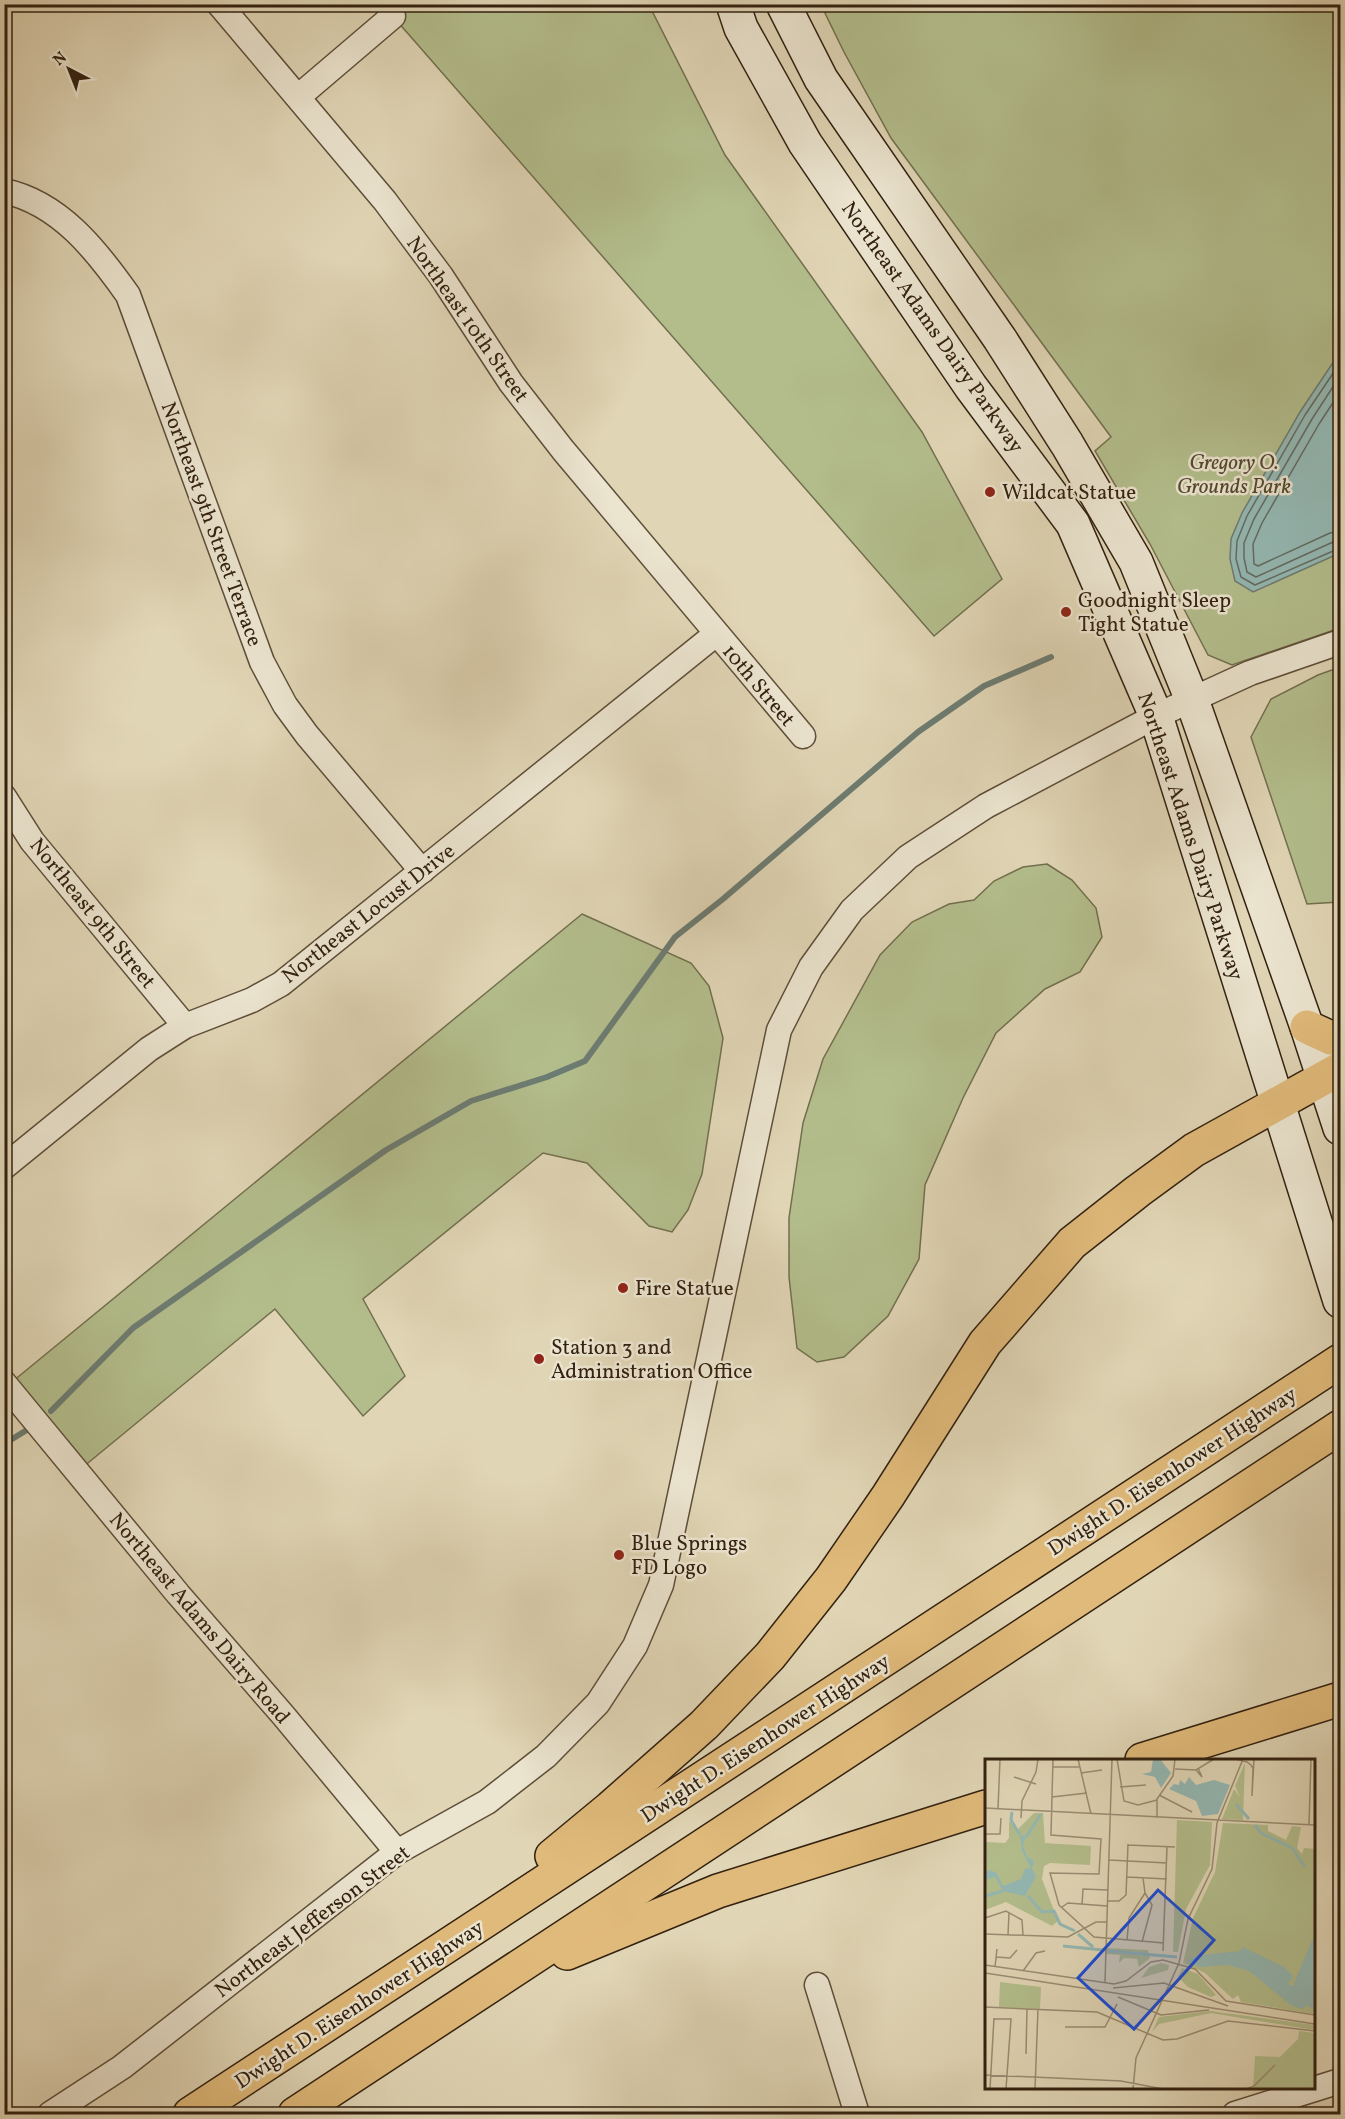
<svg xmlns="http://www.w3.org/2000/svg" width="1345" height="2119" font-family="Vollkorn,serif">
  <style>
    .green { fill: #b3bd8c; stroke: #726f4e; stroke-width: 1.5 }
    .water { fill: #94b8b3; stroke: #6d7c72; stroke-width: 1.5 }
    .lines { fill: none; stroke-linecap: round; stroke-linejoin: round }
    .shore { stroke: #636c62; stroke-width: 1.5 }
    .stream { stroke: #6d7c72; stroke-width: 6 }
    .minor-casing { stroke: #5e4e39; stroke-width: 27 }
    .secondary-casing { stroke: #322110; stroke-width: 36 }
    .motorway-casing { stroke: #322110; stroke-width: 36 }
    .minor { stroke: #ebe4cf; stroke-width: 24 }
    .secondary { stroke: #ebe4cf; stroke-width: 33 }
    .motorway { stroke: #e0ba7a; stroke-width: 33 }
    .poi-dot { fill: #8f2418; stroke: #ebe4cf; stroke-width: 2 }
    .labels { text-anchor: middle; stroke-width: 5; stroke-linejoin: round; paint-order: stroke }
    .street-label { font-size: 21px; fill: #322110; stroke: #ebe4cf }
    .park-label { font-size: 21px; font-style: italic; fill: #52482f; stroke: #ebe4cf }
    .poi-label { font-size: 21px; fill: #322110; stroke: #ebe4cf; text-anchor: start }
    .inset-river { fill: none; stroke: #94b8b3; stroke-width: 3 }
    .inset-road { fill: none; stroke: #9a8d73; stroke-width: 1.5 }
    .view { fill: #1d4ed8; fill-opacity: 0.15; stroke: #1d4ed8; stroke-width: 3 }
    .inset-edge { fill: none; stroke: #322110; stroke-width: 3 }
  </style>
  <rect width="100%" height="100%" fill="#e0d5b5"/>
  <filter id="stains"><feTurbulence type="fractalNoise" baseFrequency=".00333" numOctaves="4"/><feColorMatrix values="0 0 0 0 .2 0 0 0 0 .09 0 0 0 0 .02 0 0 0 .5 -.17"/></filter>
  <radialGradient id="worn" r=".72"><stop offset=".6" stop-color="#630" stop-opacity="0"/><stop offset="1" stop-color="#630" stop-opacity=".3"/></radialGradient>
  <!-- green -->
  <g class="green">
    <polygon points="383,5 649,5 725,155 922,432 1002,579 934,636"/>
    <polygon points="821,5 1340,5 1340,628 1232,665 1208,655 1150,544 1095,451 1111,437 891,138 844,52"/>
    <polygon points="1340,667 1340,902 1307,904 1251,737 1271,699 1318,675"/>
    <polygon points="1047,864 1072,880 1096,908 1102,937 1080,972 1045,989 996,1033 963,1098 925,1185 919,1259 888,1316 844,1357 817,1362 797,1348 789,1277 789,1218 803,1123 823,1059 880,955 912,922 949,904 974,900 994,881 1023,867"/>
    <polygon points="582,914 691,963 709,986 723,1038 702,1174 688,1210 672,1232 649,1226 587,1163 543,1153 363,1299 405,1376 363,1416 275,1309 77,1472 7,1386"/>
  </g>
  <!-- water -->
  <polygon class="water" points="1340,355 1340,553 1253,592 1235,581 1230,559 1231,539 1242,513 1300,412 1334,361"/>
  <g class="lines">
    <!-- shore -->
    <g class="shore">
      <polyline points="1340,363 1305,415 1247,516 1237,541 1236,559 1241,577 1255,585 1340,548"/>
      <polyline points="1340,376 1312,419 1254,519 1244,543 1244,558 1247,572 1256,577 1333,542 1340,540"/>
      <polyline points="1340,392 1319,424 1262,523 1253,544 1254,564 1258,566 1330,533 1340,531"/>
    </g>
    <!-- stream -->
    <g class="stream">
      <polyline points="51,1411 133,1328 386,1150 471,1101 547,1077 585,1061 675,937 723,899 918,732 984,686 1051,657"/>
      <polyline points="4,1444 30,1428"/>
    </g>
    <!-- minor casing -->
    <g class="minor-casing">
      <g id="minor">
        <polyline points="219,4 385,201 441,276 511,383 563,450 803,736"/>
        <polyline points="298,97 393,16"/>
        <path d="M 4,191 C 60,203 97,251 128,295 L 262,662 L 285,705 L 307,735 L 422,871"/>
        <polyline points="4,797 32,841 185,1026"/>
        <polyline points="4,1167 149,1049 185,1026 252,1000 281,984 716,634"/>
        <polyline points="4,1383 178,1594 283,1715 397,1852"/>
        <polyline points="817,1985 857,2114"/>
        <polyline points="50,2114 122,2067 397,1852 487,1802 546,1756 598,1703 635,1646 661,1585 779,1030 811,967 852,910 908,857 986,806 1156,716 1250,673 1340,642"/>
        <polyline points="1235,2114 1340,2081"/>
      </g>
    </g>
    <!-- secondary casing -->
    <g class="secondary-casing">
      <g id="secondary">
        <polyline points="733,4 741,28 805,143 971,387 1073,524 1156,716 1340,1301"/>
        <polyline points="783,4 821,79 1000,339 1067,444 1136,562 1192,700 1307,1027 1340,1128"/>
      </g>
    </g>
    <!-- motorway casing -->
    <g class="motorway-casing">
      <g id="motorway">
        <polyline points="1307,1027 1331,1038 1340,1039"/>
        <polyline points="1142,1760 1340,1699"/>
        <polyline points="552,1856 610,1808 704,1725 770,1656 831,1579 888,1496 985,1343 1072,1243 1138,1191 1194,1150 1340,1069"/>
        <polyline points="567,1953 718,1891 986,1807"/>
        <polyline points="190,2114 1340,1361"/>
        <polyline points="295,2114 1340,1427"/>
      </g>
    </g>
    <!-- minor -->
    <use href="#minor" class="minor"/>
    <!-- secondary -->
    <use href="#secondary" class="secondary"/>
    <!-- motorway -->
    <use href="#motorway" class="motorway"/>
  </g>
  <!-- markers -->
  <g class="poi-dot">
    <circle cx="990" cy="492" r="6"/>
    <circle cx="1066" cy="612" r="6"/>
    <circle cx="623" cy="1288" r="6"/>
    <circle cx="539" cy="1359" r="6"/>
    <circle cx="619" cy="1555" r="6"/>
  </g>
  <g class="labels">
    <!-- street labels -->
    <g class="street-label">
      <text transform="translate(468 319) rotate(55)" y="7">Northeast 10th Street</text>
      <text transform="translate(933 327) rotate(55)" y="7">Northeast Adams Dairy Parkway</text>
      <text transform="translate(212 524) rotate(70)" y="7">Northeast 9th Street Terrace</text>
      <text transform="translate(759 685) rotate(50)" y="7">10th Street</text>
      <text transform="translate(1191 836) rotate(72)" y="7">Northeast Adams Dairy Parkway</text>
      <text transform="translate(93 913) rotate(51)" y="7">Northeast 9th Street</text>
      <text transform="translate(368 913) rotate(-38)" y="7">Northeast Locust Drive</text>
      <text transform="translate(1172 1471) rotate(-33)" y="7">Dwight D. Eisenhower Highway</text>
      <text transform="translate(200 1618) rotate(50)" y="7">Northeast Adams Dairy Road</text>
      <text transform="translate(765 1738) rotate(-33)" y="7">Dwight D. Eisenhower Highway</text>
      <text transform="translate(312 1921) rotate(-37)" y="7">Northeast Jefferson Street</text>
      <text transform="translate(359 2004) rotate(-33)" y="7">Dwight D. Eisenhower Highway</text>
    </g>
    <!-- park labels -->
    <g class="park-label">
      <text x="1234" y="469">Gregory O.<tspan x="1234" dy="24">Grounds Park</tspan></text>
    </g>
    <!-- poi labels -->
    <g class="poi-label">
      <text x="1002" y="499">Wildcat Statue</text>
      <text x="1078" y="607">Goodnight Sleep<tspan x="1078" dy="24">Tight Statue</tspan></text>
      <text x="635" y="1295">Fire Statue</text>
      <text x="551" y="1354">Station 3 and<tspan x="551" dy="24">Administration Office</tspan></text>
      <text x="631" y="1550">Blue Springs<tspan x="631" dy="24">FD Logo</tspan></text>
    </g>
  </g>
  <!-- overview -->
  <g transform="translate(985 1759)">
    <rect width="330" height="330" fill="#e0d5b5"/>
    <path d="M 260,4 L 258,61 L 237,60 L 249,30 L 255,38 L 250,27 ZM 49,54 L 58,54 L 60,84 L 106,87 L 105,106 L 65,104 L 59,107 L 57,120 L 73,162 L 67,167 L 21,143 L 0,151 L 0,83 L 20,84 L 24,79 L 24,62 L 33,70 ZM 192,61 L 227,63 L 225,106 L 201,150 L 193,193 L 188,193 ZM 238,64 L 283,66 L 283,72 L 301,81 L 307,67 L 316,68 L 312,89 L 317,95 L 319,89 L 330,90 L 330,255 L 256,243 L 253,236 L 248,240 L 220,214 L 198,204 L 208,159 L 230,113 ZM 121,189 L 163,191 L 165,199 L 154,208 L 152,200 L 139,199 L 134,204 L 135,196 L 121,195 ZM 176,204 L 184,206 L 183,211 L 156,219 L 164,208 ZM 197,209 L 213,215 L 231,236 L 226,238 L 203,228 L 193,218 ZM 15,223 L 56,228 L 55,250 L 14,248 ZM 225,252 L 330,266 L 330,271 L 226,254 L 174,265 L 167,273 L 174,258 ZM 314,272 L 330,274 L 330,330 L 268,330 L 270,297 L 295,298 L 313,280 Z" fill="#b3bd8c"/>
    <path d="M 168,0 L 175,0 L 186,14 L 176,29 L 170,18 L 157,15 L 166,13 ZM 204,18 L 211,26 L 229,21 L 245,26 L 233,55 L 217,57 L 211,42 L 184,30 L 189,25 L 194,26 L 195,21 L 200,25 ZM 35,76 L 41,78 L 38,86 L 42,98 L 49,102 L 47,109 L 51,118 L 40,137 L 18,132 L 10,118 L 0,121 L 0,111 L 11,113 L 18,127 L 36,120 L 40,110 L 46,109 L 37,92 ZM 330,174 L 330,252 L 321,246 L 318,250 L 307,247 L 264,212 L 242,206 L 215,208 L 202,202 L 215,196 L 255,192 L 258,188 L 299,208 L 308,217 L 303,225 L 308,227 Z" fill="#94b8b3"/>
    <path class="inset-river" d="M 251,45 L 264,60M 27,53 L 26,61 L 35,76M 270,66 L 276,74 L 307,89 L 320,108M 41,78 L 56,55M 0,137 L 18,132M 43,137 L 57,153 L 69,152 L 75,165 L 90,172M 93,175 L 108,188M 78,187 L 118,191M 123,192 L 192,198"/>
    <path class="inset-road" d="M 68,0 L 66,76 L 116,80 L 114,115 L 65,114 L 74,146 L 109,178 L 179,184M 93,0 L 106,55M 132,0 L 139,42 L 153,46 L 172,41M 251,0 L 262,3 L 266,6 L 268,9 L 267,37 L 269,0M 68,8 L 94,8M 190,10 L 211,11 L 229,0M 211,11 L 217,18 L 213,9M 96,14 L 117,11M 29,18 L 51,25M 135,28 L 161,26M 174,36 L 207,53M 67,38 L 102,34M 0,49 L 330,66M 13,50 L 15,0M 36,59 L 37,42 L 51,13 L 53,0M 172,59 L 172,40 L 188,17 L 190,0M 324,66 L 326,0M 0,75 L 15,75 L 16,59M 143,86 L 190,88M 124,101 L 182,104M 142,118 L 182,120M 122,142 L 134,142 L 141,136 L 143,85M 97,146 L 98,130 L 123,131M 77,148 L 83,144 L 122,147M 0,159 L 21,152 L 37,161 L 38,176M 0,175 L 83,178 L 111,163 L 122,163M 23,176 L 24,154M 142,181 L 144,159 L 160,134 L 158,119M 157,183 L 167,146 L 160,134M 178,192 L 182,88M 11,198 L 25,199 L 32,191M 0,206 L 129,225 L 141,222 L 166,203 L 178,201 L 210,210 L 241,242 L 330,256M 10,208 L 12,190M 38,212 L 51,194 L 60,192M 0,214 L 330,265M 120,223 L 127,0M 128,229 L 179,224 L 243,247M 133,238 L 176,256 L 224,251M 0,248 L 112,253 L 178,281 L 192,280 L 243,262 L 330,272M 9,260 L 26,260 L 21,330M 80,268 L 120,268 L 132,245M 41,295 L 42,250M 0,316 L 137,322M 136,322 L 178,330M 5,330 L 9,259M 50,330 L 53,250M 148,330 L 151,299 L 194,204 L 203,160 L 227,110 L 232,64 L 258,0M 261,330 L 269,327 L 290,306"/>
    <path class="view" d="M 173,131 L 229,181 L 149,270 L 93,219 Z"/>
    <rect width="330" height="330" class="inset-edge"/>
  </g>
  <!-- margin -->
  <rect width="1345" height="2119" fill="none" stroke="#e0d5b5" stroke-width="24"/>
  <rect x="6" y="6" width="1333" height="2107" fill="none" stroke="#322110" stroke-width="3"/>
  <rect x="12" y="12" width="1321" height="2095" fill="none" stroke="#322110" stroke-width="1.5"/>
  <!-- north arrow -->
  <g transform="translate(69 69) rotate(318)" stroke="#ebe4cf" stroke-width="4.5" paint-order="stroke">
  <path d="M0-4.5L10 22L0 15L-10 22Z" fill="#322110"/>
  <text y="-9" font-size="16" font-weight="bold" text-anchor="middle" fill="#322110">N</text>
  </g>
  <rect width="100%" height="100%" filter="url(#stains)"/>
  <rect width="100%" height="100%" fill="url(#worn)"/>
</svg>
